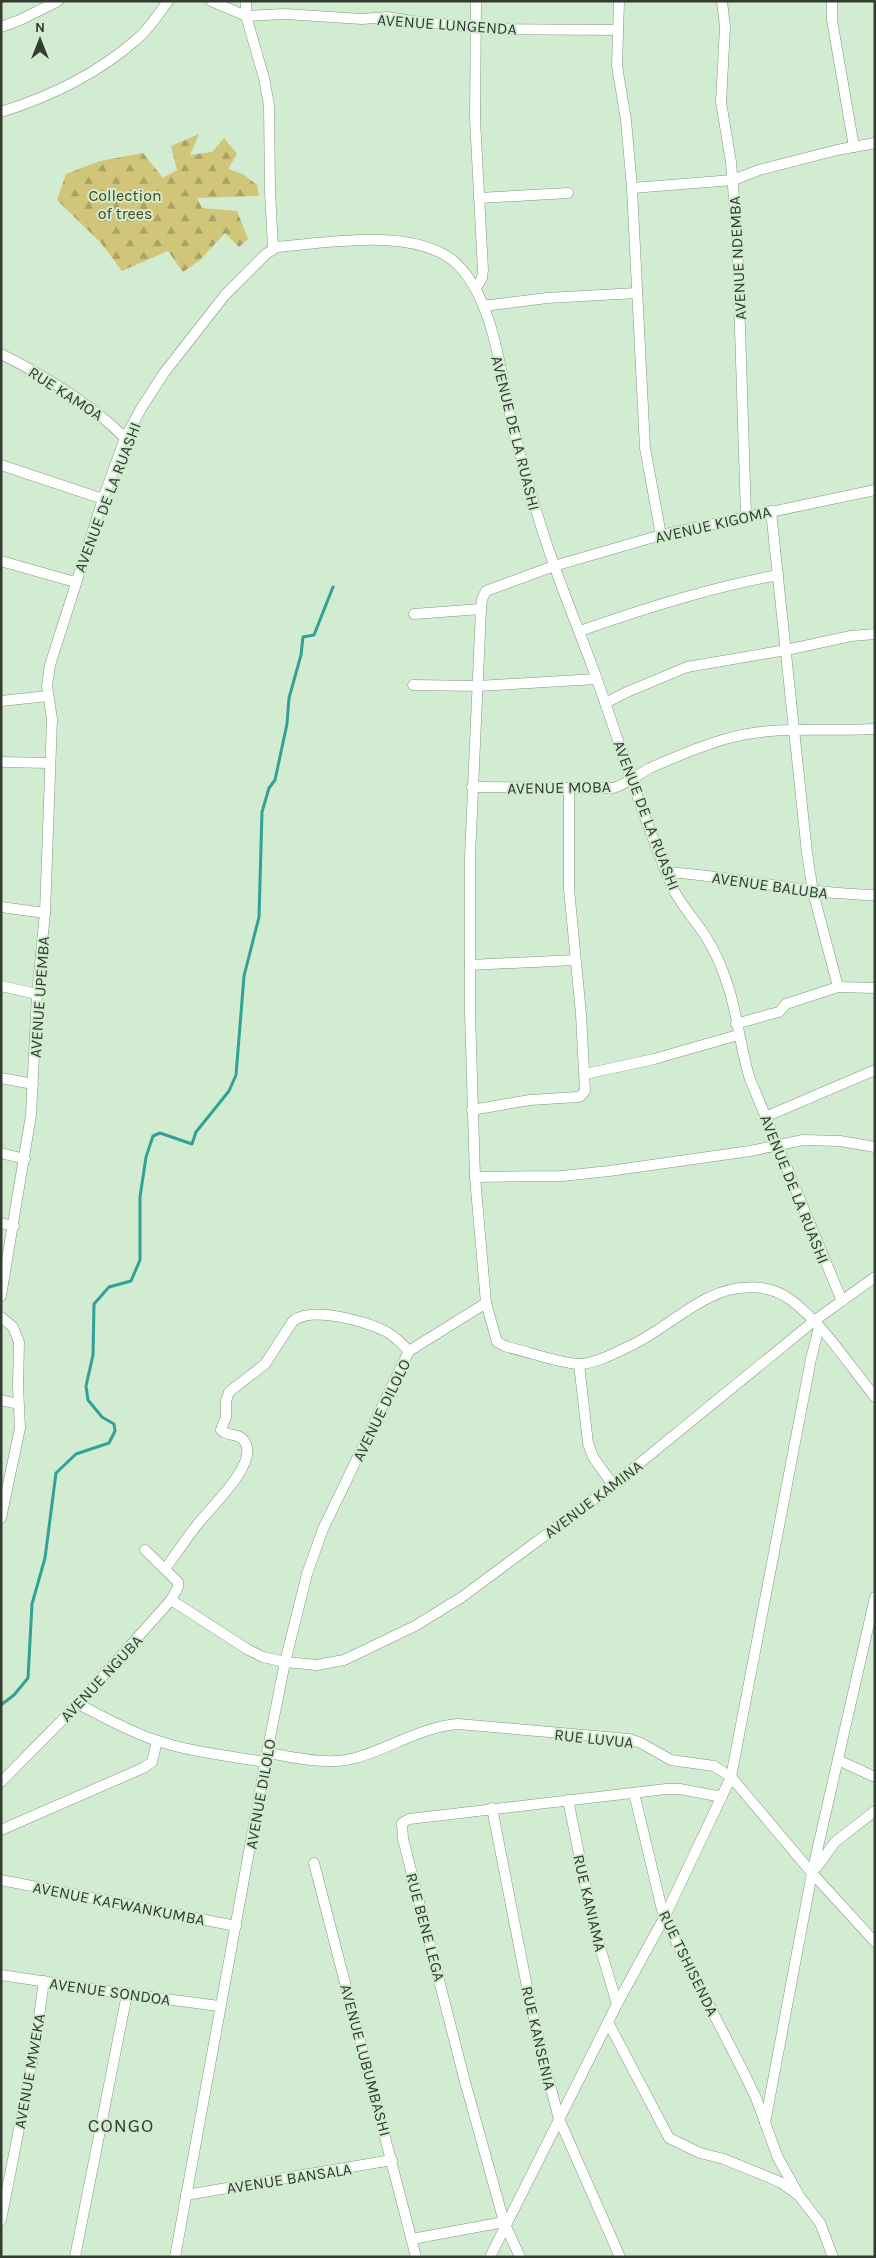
<svg xmlns="http://www.w3.org/2000/svg" width="876" height="2258" font-family="Karla,sans-serif">
  <style>
    .forest { fill: url(#forest-firs) }
    .lines { fill: none; stroke-linecap: round; stroke-linejoin: round }
    .stream { stroke: #32a298; stroke-width: 3 }
    .minor-casing { stroke: #80987f; stroke-width: 11 }
    .minor { stroke: #fff; stroke-width: 10 }
    .labels { text-anchor: middle; stroke-width: 4; stroke-linejoin: round; paint-order: stroke }
    .street-label { font-size: 16px; fill: #323c31; stroke: #d2ecd1 }
    .park-label { font-size: 16px; fill: #4c451b; stroke: #d2ecd1 }
    .quarter-label { font-size: 19px; letter-spacing: 1px; fill: #323c31; stroke: #d2ecd1 }
  </style>
  <defs>
    <pattern id="forest-firs" width="22" height="20" patternUnits="userSpaceOnUse" patternTransform="scale(1.25)"><rect width="22" height="20" fill="#d1c579"/><path d="M5 1l3.5 6h-7zM16 11l3.5 6h-7z" fill="#aaa164"/></pattern>
  </defs>
  <rect width="100%" height="100%" fill="#d2ecd1"/>
  <!-- forest -->
  <polygon class="forest" points="199,134 190,155 212,152 224,138 237,154 228,169 243,174 257,185 259,196 197,198 202,208 237,211 248,239 239,247 225,233 200,260 183,272 168,251 122,271 101,243 57,200 66,174 100,161 143,153 163,178 177,170 171,146"/>
  <g class="lines">
    <!-- stream -->
    <polyline class="stream" points="1,1705 14,1695 28,1678 32,1604 45,1558 56,1473 76,1454 109,1443 115,1431 114,1424 102,1417 88,1400 86,1386 93,1355 94,1304 109,1287 131,1281 140,1260 140,1197 146,1157 153,1136 160,1133 192,1144 196,1132 229,1091 236,1075 244,976 259,917 262,812 269,788 275,780 287,724 289,698 301,655 303,637 314,635 333,587"/>
    <!-- minor casing -->
    <g class="minor-casing">
      <g id="minor">
        <polyline points="211,1 246,16 264,78 269,105 270,192 273,248"/>
        <polyline points="246,1 246,16 285,14 362,19 387,17 413,21 492,29 618,30"/>
        <polyline points="476,1 475,119 483,270 482,278 476,288"/>
        <polyline points="619,1 617,66 626,120 632,188 645,448 661,535"/>
        <polyline points="722,1 725,27 721,102 731,162 737,235 746,516"/>
        <polyline points="832,1 832,20 854,147"/>
        <polyline points="1,27 20,20 58,1"/>
        <path d="M 1,112 C 49,97 98,73 136,40 C 149,29 158,15 168,1"/>
        <polyline points="632,188 733,180 759,170 837,150 875,143"/>
        <polyline points="479,198 568,193"/>
        <polyline points="483,306 547,298 637,293"/>
        <path d="M 1,354 C 45,376 91,404 125,438"/>
        <polyline points="1,465 103,499"/>
        <path d="M 875,490 L 661,535 L 554,566 L 486,591 L 482,599 L 481,609 L 470,856 L 470,1012 L 475,1177 L 486,1303 L 497,1342 L 507,1347 C 529,1352 556,1362 577,1364 C 594,1365 619,1351 634,1344 C 660,1331 682,1311 708,1298 C 733,1285 767,1282 791,1300 C 824,1325 849,1365 875,1397"/>
        <polyline points="771,511 807,853 813,892 838,987"/>
        <polyline points="1,561 75,582"/>
        <polyline points="414,614 481,609"/>
        <path d="M 580,631 C 646,608 709,588 778,575"/>
        <polyline points="413,685 478,686 597,679"/>
        <polyline points="1,701 48,696"/>
        <polyline points="605,703 627,692 687,667 786,650 851,636 875,634"/>
        <polyline points="1,762 50,763"/>
        <path d="M 472,787 L 613,788 C 627,784 637,775 650,768 C 675,757 703,745 729,738 C 776,725 827,732 875,729"/>
        <path d="M 666,872 C 736,876 804,894 875,895"/>
        <polyline points="1,907 45,913"/>
        <polyline points="470,965 575,960"/>
        <polyline points="1,986 37,994"/>
        <polyline points="736,1024 771,1014 779,1012 786,1004 838,987 875,988"/>
        <polyline points="585,1074 654,1059 738,1035"/>
        <polyline points="1,1078 33,1084"/>
        <polyline points="472,1110 530,1100 578,1097 581,1096 585,1091 581,1014 569,889 569,789"/>
        <polyline points="765,1117 875,1070"/>
        <polyline points="1,1153 25,1159"/>
        <polyline points="475,1177 562,1176 609,1171 750,1151 803,1140 840,1141 875,1147"/>
        <polyline points="1,1223 14,1226"/>
        <path d="M 1,1296 L 31,1115 L 37,994 L 45,913 L 52,719 L 47,686 L 50,665 L 103,499 L 125,438 L 142,407 L 164,373 L 225,295 L 266,254 L 277,247 C 328,243 417,226 457,264 C 496,302 501,381 514,432 C 526,477 538,521 554,565 C 567,602 582,638 595,674 C 620,744 642,816 671,884 C 679,904 695,919 706,937 C 715,951 723,970 728,986 C 738,1016 740,1048 750,1079 L 842,1301"/>
        <polyline points="1,1317 13,1327 19,1342 18,1386 20,1428 1,1518"/>
        <polyline points="409,1351 486,1303"/>
        <polyline points="579,1364 588,1443 593,1457 613,1485"/>
        <polyline points="1,1400 18,1404"/>
        <path d="M 165,1569 C 176,1554 186,1539 197,1525 C 210,1508 256,1466 246,1444 C 240,1431 228,1438 221,1430 L 226,1417 L 226,1401 L 229,1392 L 265,1364 L 293,1321 C 313,1306 364,1321 385,1331 C 394,1335 402,1344 409,1351"/>
        <polyline points="171,1600 247,1649 263,1657 285,1662 317,1665 344,1660 415,1626 462,1597 613,1485 814,1321 875,1277"/>
        <path d="M 78,1704 C 104,1717 128,1731 155,1740 C 190,1752 229,1756 265,1762"/>
        <path d="M 267,1753 C 294,1757 327,1766 355,1758 C 388,1749 424,1726 458,1724 L 629,1739 L 641,1743 L 671,1760 L 714,1766 L 731,1777 L 812,1873 L 875,1942"/>
        <polyline points="838,1760 875,1777"/>
        <polyline points="1,1782 78,1704 171,1600 178,1587 178,1582 145,1550"/>
        <polyline points="634,1793 664,1918 742,2069 756,2098 778,2158 800,2197 820,2223 833,2257"/>
        <polyline points="568,1800 594,1927 617,2004"/>
        <polyline points="492,1808 528,1992 544,2062 559,2119 620,2257"/>
        <polyline points="1,1830 143,1768 152,1762 157,1741"/>
        <polyline points="314,1863 416,2257"/>
        <polyline points="817,1867 835,1842 875,1811"/>
        <polyline points="1,1880 236,1926"/>
        <polyline points="1,1975 127,1994 219,2006"/>
        <polyline points="608,2022 669,2138 700,2153 724,2159 780,2182 798,2195"/>
        <polyline points="765,2123 812,1873 875,1597"/>
        <polyline points="186,2195 392,2160"/>
        <polyline points="1,2220 34,2053 44,1981"/>
        <polyline points="412,2239 504,2222"/>
        <polyline points="75,2257 127,1994"/>
        <polyline points="175,2257 267,1753 285,1662 307,1574 323,1529 409,1351"/>
        <polyline points="490,2257 617,2004 664,1918 731,1777 811,1359 819,1327"/>
        <polyline points="520,2257 504,2222 464,2078 403,1839 402,1823 409,1819 666,1789 680,1789 722,1797"/>
      </g>
    </g>
    <!-- minor -->
    <use href="#minor" class="minor"/>
  </g>
  <g class="labels">
    <!-- street labels -->
    <g class="street-label">
      <text transform="translate(447 24) rotate(4)" y="6">AVENUE LUNGENDA</text>
      <text transform="translate(737 258) rotate(-93)" y="6">AVENUE NDEMBA</text>
      <text transform="translate(66 393) rotate(33)" y="6">RUE KAMOA</text>
      <text transform="translate(516 433) rotate(76)" y="6">AVENUE DE LA RUASHI</text>
      <text transform="translate(107 497) rotate(-69)" y="6">AVENUE DE LA RUASHI</text>
      <text transform="translate(713 524) rotate(-13)" y="6">AVENUE KIGOMA</text>
      <text transform="translate(559 787) rotate(-1)" y="6">AVENUE MOBA</text>
      <text transform="translate(647 815) rotate(69)" y="6">AVENUE DE LA RUASHI</text>
      <text transform="translate(770 885) rotate(8)" y="6">AVENUE BALUBA</text>
      <text transform="translate(39 997) rotate(-86)" y="6">AVENUE UPEMBA</text>
      <text transform="translate(795 1189) rotate(68)" y="6">AVENUE DE LA RUASHI</text>
      <text transform="translate(381 1410) rotate(-64)" y="6">AVENUE DILOLO</text>
      <text transform="translate(593 1499) rotate(-37)" y="6">AVENUE KAMINA</text>
      <text transform="translate(101 1678) rotate(-47)" y="6">AVENUE NGUBA</text>
      <text transform="translate(594 1738) rotate(6)" y="6">RUE LUVUA</text>
      <text transform="translate(260 1794) rotate(-80)" y="6">AVENUE DILOLO</text>
      <text transform="translate(119 1903) rotate(11)" y="6">AVENUE KAFWANKUMBA</text>
      <text transform="translate(590 1903) rotate(77)" y="6">RUE KANIAMA</text>
      <text transform="translate(426 1927) rotate(75)" y="6">RUE BENE LEGA</text>
      <text transform="translate(689 1963) rotate(64)" y="6">RUE TSHISENDA</text>
      <text transform="translate(110 1991) rotate(8)" y="6">AVENUE SONDOA</text>
      <text transform="translate(539 2038) rotate(77)" y="6">RUE KANSENIA</text>
      <text transform="translate(366 2060) rotate(75)" y="6">AVENUE LUBUMBASHI</text>
      <text transform="translate(29 2071) rotate(-80)" y="6">AVENUE MWEKA</text>
      <text transform="translate(289 2178) rotate(-9)" y="6">AVENUE BANSALA</text>
    </g>
    <!-- park labels -->
    <g class="park-label">
      <text x="125" y="201">Collection<tspan x="125" dy="18">of trees</tspan></text>
    </g>
    <!-- quarter labels -->
    <g class="quarter-label">
      <text x="121" y="2132">CONGO</text>
    </g>
  </g>
  <!-- border -->
  <rect width="876" height="2258" fill="none" stroke="#323c31" stroke-width="5"/>
  <!-- north arrow -->
  <g transform="translate(40 40)" stroke="#d2ecd1" stroke-width="4" paint-order="stroke">
  <path d="M0-4L9 19L0 12L-9 19Z" fill="#323c31"/>
  <text y="-8" font-size="14" font-weight="bold" text-anchor="middle" fill="#323c31">N</text>
  </g>
</svg>
